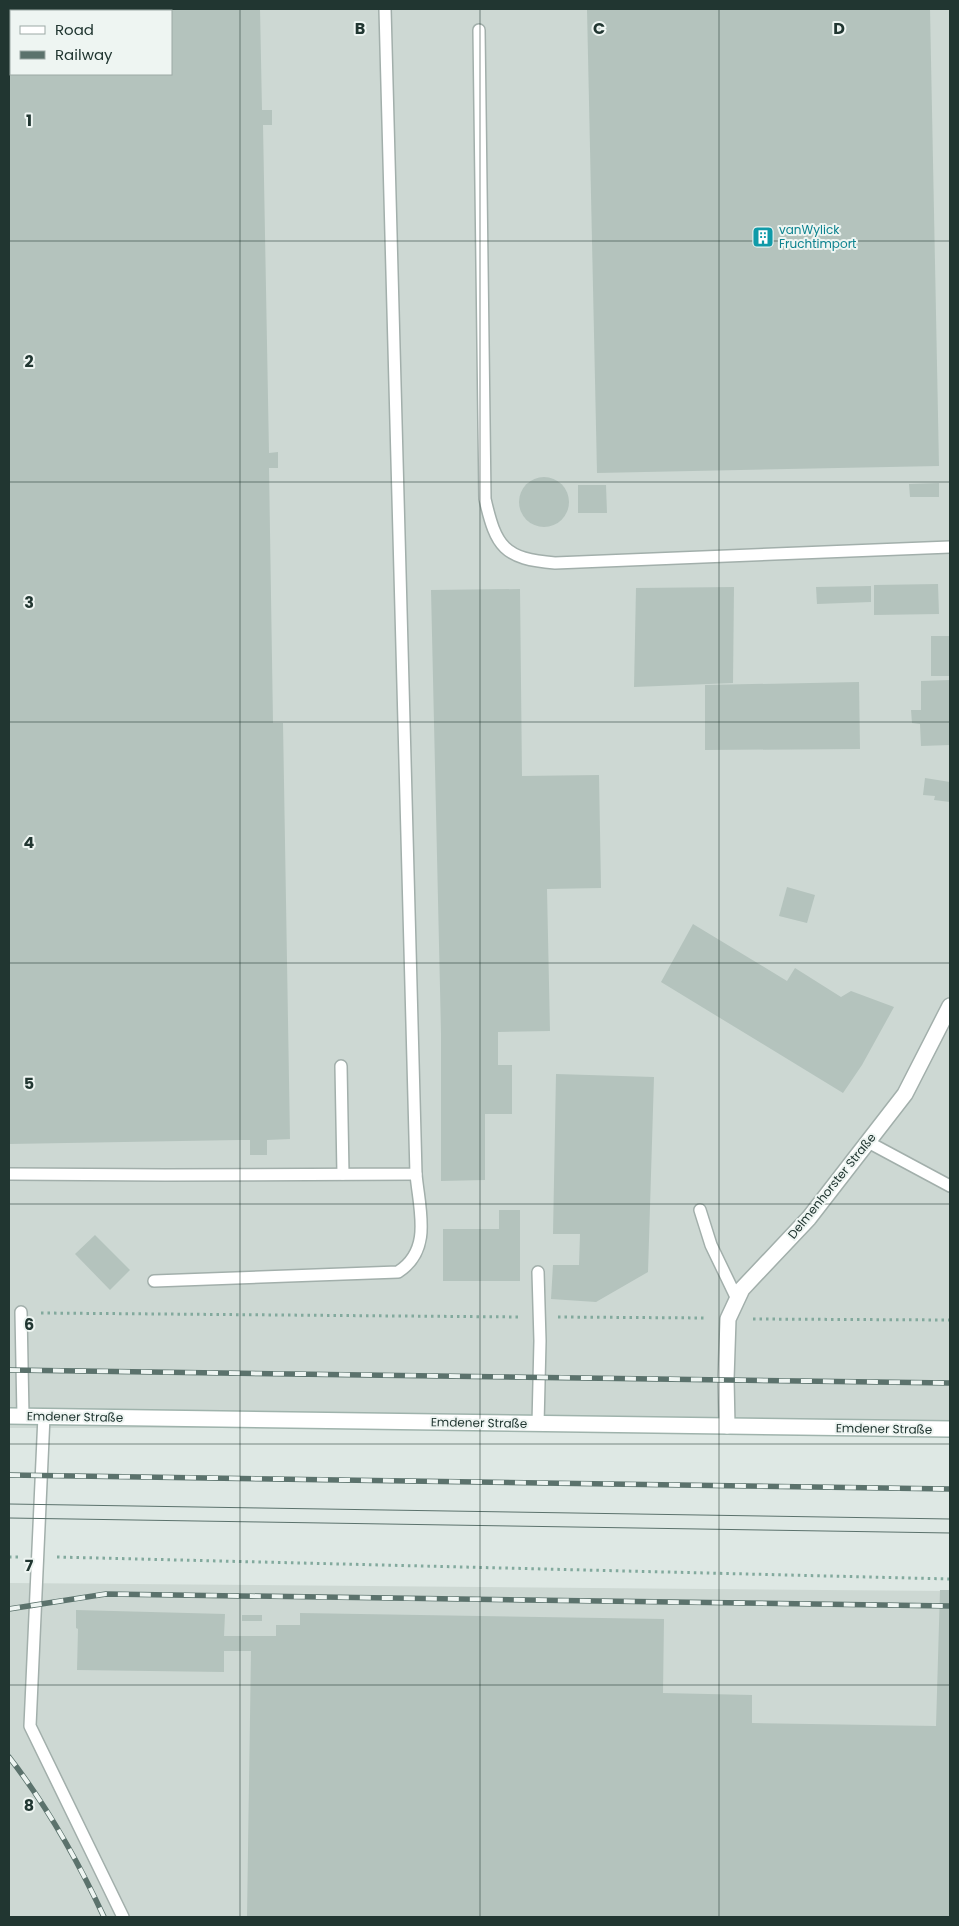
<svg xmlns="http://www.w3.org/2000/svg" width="959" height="1926" font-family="Poppins,sans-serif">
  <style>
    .built { fill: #cdd8d3; fill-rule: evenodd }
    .building { fill: #b4c3bd; fill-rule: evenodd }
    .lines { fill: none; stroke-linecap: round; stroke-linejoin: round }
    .lane-casing { stroke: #a2afab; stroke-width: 14 }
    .street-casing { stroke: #a2afab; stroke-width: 18 }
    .secondary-casing { stroke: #9fb3ac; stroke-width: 18 }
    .path { stroke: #82a99d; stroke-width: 3; stroke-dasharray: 2.5 4; stroke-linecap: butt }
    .lane { stroke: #fff; stroke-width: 11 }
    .street { stroke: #fff; stroke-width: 15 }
    .secondary { stroke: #fff; stroke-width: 15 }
    .tram { stroke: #5b726c; stroke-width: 1 }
    .rail-casing { stroke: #5b726c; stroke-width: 5.5 }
    .rail { stroke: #eef5f2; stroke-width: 4; stroke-dasharray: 11; stroke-linecap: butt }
    .grid { fill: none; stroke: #213631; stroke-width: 1; stroke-opacity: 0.55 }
    .labels { text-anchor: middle; stroke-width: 4; stroke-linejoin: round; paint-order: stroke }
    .culture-label { font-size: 12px; fill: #0d838f; stroke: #eef5f2; text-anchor: start }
    .street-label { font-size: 12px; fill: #213631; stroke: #eef5f2 }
    .grid-label { font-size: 16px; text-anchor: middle; font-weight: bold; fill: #213631; stroke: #eef5f2; stroke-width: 4; stroke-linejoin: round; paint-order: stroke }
  </style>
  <rect width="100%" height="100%" fill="#dee8e4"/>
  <!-- built -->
  <g class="built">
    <path d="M 9,9 L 950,9 L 950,1428 L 9,1428 ZM 11,11 L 171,11 L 171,74 L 11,74 Z"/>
    <polygon points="9,1583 950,1591 950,1917 9,1917"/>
  </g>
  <!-- building -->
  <g class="building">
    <path d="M 9,9 L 260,9 L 262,110 L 272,110 L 272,125 L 263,125 L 269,453 L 278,452 L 278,468 L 269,468 L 273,723 L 283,723 L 290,1139 L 267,1140 L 267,1155 L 250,1155 L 250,1140 L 239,1140 L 9,1144 ZM 11,11 L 171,11 L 171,74 L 11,74 Z"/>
    <polygon points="587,9 930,9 939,466 597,473"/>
    <circle cx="544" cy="502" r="25"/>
    <polygon points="939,483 939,497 910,497 909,484"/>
    <polygon points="578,485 606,485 607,513 578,513"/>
    <polygon points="938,584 939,614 874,615 874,585"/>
    <polygon points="871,586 871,602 817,604 816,587"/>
    <polygon points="734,587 733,683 634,687 636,588"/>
    <polygon points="520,589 522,776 599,775 601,888 547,889 550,1031 498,1032 498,1065 512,1065 512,1114 485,1114 485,1180 441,1181 441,1033 431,590"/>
    <rect x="931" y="636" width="19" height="40"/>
    <polygon points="950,680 950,745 921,746 920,724 912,723 911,710 921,710 921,681"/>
    <polygon points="859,682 860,749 705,750 705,685"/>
    <polygon points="925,778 950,782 950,802 934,800 935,796 923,795"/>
    <polygon points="787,887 815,895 807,923 779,916"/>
    <polygon points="693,924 787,981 795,968 841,997 851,991 894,1007 862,1065 843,1093 661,982"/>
    <polygon points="556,1074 654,1077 648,1272 596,1302 551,1299 553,1265 579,1265 580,1234 553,1234"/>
    <polygon points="499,1210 520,1210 520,1281 443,1281 443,1229 499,1229"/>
    <polygon points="95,1235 130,1270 110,1290 75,1254"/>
    <polygon points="940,1590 950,1590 950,1917 247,1917 251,1651 224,1651 224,1672 77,1670 78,1629 76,1628 76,1610 225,1614 224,1636 276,1636 276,1625 300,1625 300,1613 664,1619 663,1693 752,1695 752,1723 936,1726"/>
    <rect x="242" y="1615" width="20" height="6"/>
  </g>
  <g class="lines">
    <!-- lane casing -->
    <g class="lane-casing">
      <g id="lane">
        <path d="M 479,30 L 485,499 C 496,547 504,559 555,563 L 950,547"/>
        <polyline points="341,1066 343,1174"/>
        <polyline points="868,1142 950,1186"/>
        <polyline points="9,1174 165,1175 416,1174 385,9"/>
        <polyline points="700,1210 711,1245 737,1299"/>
        <path d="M 154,1281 L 398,1272 C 433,1250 419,1209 416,1174"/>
        <polyline points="21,1312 23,1416"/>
        <polyline points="44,1416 30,1726 123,1917"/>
        <polyline points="538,1424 540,1341 538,1272"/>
      </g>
    </g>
    <!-- street casing -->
    <g class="street-casing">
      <polyline id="street" points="727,1426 726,1379 728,1319 742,1289 809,1218 905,1094 950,1006"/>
    </g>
    <!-- secondary casing -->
    <g class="secondary-casing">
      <polyline id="secondary" points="9,1416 950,1429"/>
    </g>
    <!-- path -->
    <g class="path">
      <polyline points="41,1313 520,1317"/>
      <polyline points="558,1317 707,1318"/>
      <polyline points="753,1319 950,1320"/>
      <polyline points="9,1557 18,1557"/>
      <polyline points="57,1557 950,1579"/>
    </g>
    <!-- lane -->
    <use href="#lane" class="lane"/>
    <!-- street -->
    <use href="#street" class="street"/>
    <!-- secondary -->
    <use href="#secondary" class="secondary"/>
    <!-- tram -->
    <g class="tram">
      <polyline points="9,1504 950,1519"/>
      <polyline points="9,1518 950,1533"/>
    </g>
    <!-- rail casing -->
    <g class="rail-casing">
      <g id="rail">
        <polyline points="9,1370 950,1383"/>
        <polyline points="9,1475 950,1489"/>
        <polyline points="9,1609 106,1594 950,1606"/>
        <path d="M 9,1757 C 47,1806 78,1861 104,1917"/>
      </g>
    </g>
    <!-- rail -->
    <use href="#rail" class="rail"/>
  </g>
  <!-- grid -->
  <path class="grid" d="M 240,9 L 240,1917M 480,9 L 480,1917M 719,9 L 719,1917M 9,241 L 950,241M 9,482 L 950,482M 9,722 L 950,722M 9,963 L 950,963M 9,1204 L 950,1204M 9,1444 L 950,1444M 9,1685 L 950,1685"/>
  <!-- icons -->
  <defs>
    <g id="building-square" transform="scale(1.125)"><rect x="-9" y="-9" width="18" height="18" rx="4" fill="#0f9aa8" stroke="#eef5f2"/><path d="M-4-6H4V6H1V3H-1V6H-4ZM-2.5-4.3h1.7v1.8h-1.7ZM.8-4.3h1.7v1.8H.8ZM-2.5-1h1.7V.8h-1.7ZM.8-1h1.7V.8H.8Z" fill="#fff"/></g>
  </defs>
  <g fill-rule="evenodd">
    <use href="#building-square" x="763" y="237"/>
  </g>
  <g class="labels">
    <!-- culture labels -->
    <g class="culture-label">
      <text x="779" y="234">vanWylick<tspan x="779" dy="14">Fruchtimport</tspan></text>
    </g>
    <!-- street labels -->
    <g class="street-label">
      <text transform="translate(832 1186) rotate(-51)" y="4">Delmenhorster Straße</text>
      <text transform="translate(75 1417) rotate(1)" y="4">Emdener Straße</text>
      <text transform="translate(479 1423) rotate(1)" y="4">Emdener Straße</text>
      <text transform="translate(884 1429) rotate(1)" y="4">Emdener Straße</text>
    </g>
  </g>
  <g class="grid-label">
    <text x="360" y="34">B</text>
    <text x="599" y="34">C</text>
    <text x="839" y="34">D</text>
    <text x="29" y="126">1</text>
    <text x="29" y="367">2</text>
    <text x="29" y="608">3</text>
    <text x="29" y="848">4</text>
    <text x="29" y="1089">5</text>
    <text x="29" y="1330">6</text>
    <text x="29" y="1571">7</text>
    <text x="29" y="1811">8</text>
  </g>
  <!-- border -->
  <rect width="959" height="1926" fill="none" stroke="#213631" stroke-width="20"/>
  <!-- legend -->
  <rect x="10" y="10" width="162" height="65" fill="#eef5f2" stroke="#9ca9a5"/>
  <rect x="20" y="26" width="25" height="8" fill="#ffffff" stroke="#9ca9a5"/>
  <text x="55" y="35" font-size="15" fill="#213631">Road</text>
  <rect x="20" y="51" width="25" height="8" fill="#5b726c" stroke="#9ca9a5"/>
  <text x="55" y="60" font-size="15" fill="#213631">Railway</text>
</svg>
